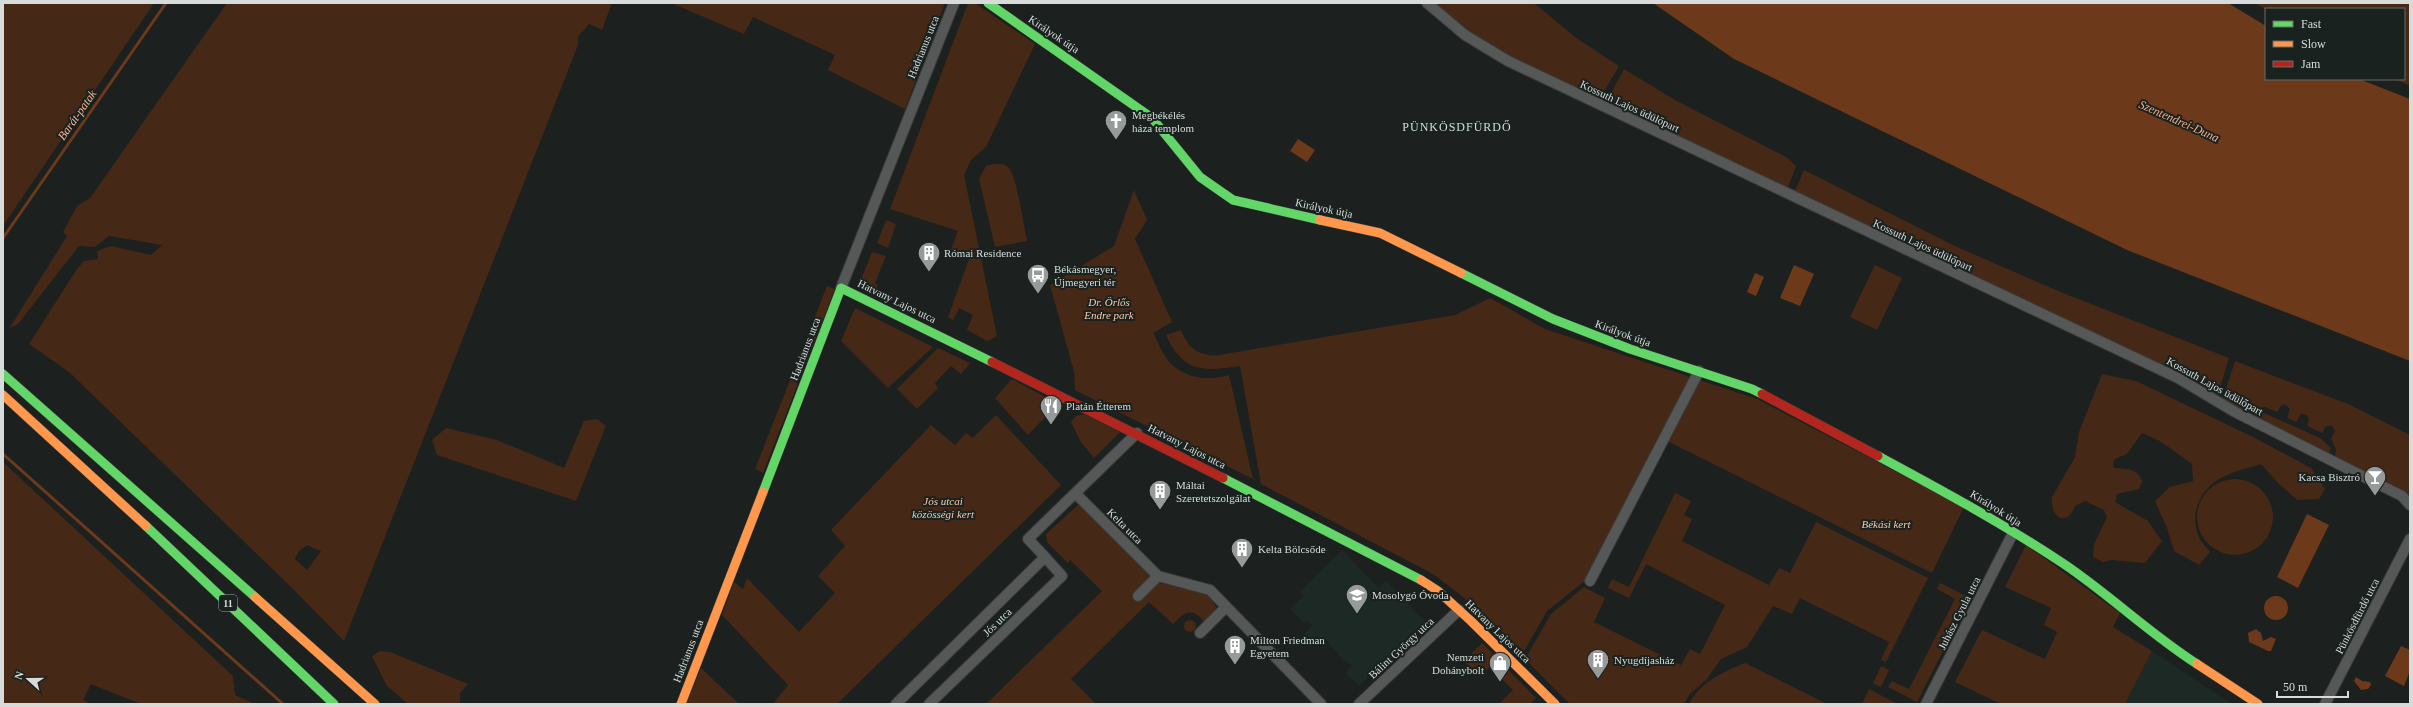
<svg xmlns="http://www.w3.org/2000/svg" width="2413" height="707" font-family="'Times New Roman',serif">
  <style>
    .built { fill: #1c2925 }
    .green { fill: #462816; fill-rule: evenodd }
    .water { fill: #6c391b }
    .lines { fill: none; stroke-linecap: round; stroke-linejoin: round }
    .stream { stroke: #6c391b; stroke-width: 3 }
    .street-casing { stroke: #383b3a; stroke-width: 12 }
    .fast-casing { stroke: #383b3a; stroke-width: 10 }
    .slow-casing { stroke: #383b3a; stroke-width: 10 }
    .jam-casing { stroke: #383b3a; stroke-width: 10 }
    .street { stroke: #555857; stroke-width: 10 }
    .fast { stroke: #63d668; stroke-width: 9 }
    .slow { stroke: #ff974d; stroke-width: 9 }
    .jam { stroke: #b3261e; stroke-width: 9 }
    .labels { text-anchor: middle; stroke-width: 4; stroke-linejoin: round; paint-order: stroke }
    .shield { fill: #1a221f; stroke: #9ea4a2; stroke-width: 1 }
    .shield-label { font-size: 10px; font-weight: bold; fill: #d7dcda }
    .street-label { font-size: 11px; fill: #d7dcda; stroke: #1a221f }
    .poi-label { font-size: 11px; fill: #d7dcda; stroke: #1a221f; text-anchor: start }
    .park-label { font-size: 11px; font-style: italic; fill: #fdc8ac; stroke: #1a221f }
    .water-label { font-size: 12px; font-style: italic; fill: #f9b38e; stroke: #1a221f }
    .neighbourhood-label { font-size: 12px; letter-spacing: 1px; fill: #d7dcda; stroke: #1a221f }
  </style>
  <rect width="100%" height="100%" fill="#1c201e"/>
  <!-- built -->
  <g class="built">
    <polygon points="1342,550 1379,588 1386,581 1427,624 1382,668 1380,665 1359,686 1345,673 1352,666 1346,660 1344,661 1326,640 1318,647 1305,633 1312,626 1307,620 1304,623 1290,609 1303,596 1300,592"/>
    <polygon points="2152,651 2232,704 2125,704"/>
  </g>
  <!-- green -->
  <g class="green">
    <polygon points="3,3 154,3 3,226"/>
    <path d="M 227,3 L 612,3 L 602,30 L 589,24 L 578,37 L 578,45 L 344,641 L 293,589 L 69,372 L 29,344 L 77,269 L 84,261 L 98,259 L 97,251 L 111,246 L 151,255 L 162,245 L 109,236 L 95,247 L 79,246 L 18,324 L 9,329 L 67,236 L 63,232 L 77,206 L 90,198 ZM 307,545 L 321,551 L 307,570 L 295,559 L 299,551 Z"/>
    <polygon points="671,3 945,3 905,109 828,70 835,55 753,17 744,34"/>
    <polygon points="968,3 975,3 1035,44 986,147 971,160 964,175 997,336 987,341 967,330 973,315 959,308 953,320 948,317 969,259 950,252 958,231 890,209"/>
    <polygon points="1435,3 1534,3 1575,37 1619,66 1598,102 1493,48 1476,37"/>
    <polygon points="2255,3 2410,3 2410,86 2394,79 2404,79 2404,9 2266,10"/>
    <polygon points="1624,69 1675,100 1786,157 1796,166 1787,190 1605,104"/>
    <path d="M 993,164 C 999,164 1004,163 1008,167 C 1017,175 1024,227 1027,241 L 995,247 L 979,179 L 986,166 Z"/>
    <polygon points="1804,170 1957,247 2063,293 2229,358 2217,397 2200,384 2164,365 1794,193"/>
    <path d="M 1134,190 L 1147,220 L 1135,239 L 1172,322 L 1153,333 C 1158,341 1163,356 1170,363 C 1187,379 1208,381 1229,375 L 1253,479 L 1075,390 L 1074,372 L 1050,285 L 1114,246 Z"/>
    <polygon points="886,220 896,224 888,248 877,243"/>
    <polygon points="872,252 886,256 875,283 878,285 876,290 860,282"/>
    <polygon points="1875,265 1902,278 1877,330 1850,317"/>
    <polygon points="827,286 835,289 763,473 755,469"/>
    <path d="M 1490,298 L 1545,329 L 1757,399 L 1964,507 L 1932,573 L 1659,437 L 1587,579 L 1547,611 L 1522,655 L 1463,597 L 1433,574 L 1261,484 L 1240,366 C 1202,372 1183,372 1166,335 L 1181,330 C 1188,348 1199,357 1219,355 L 1455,315 Z"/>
    <polygon points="855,308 933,347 888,388 841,341"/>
    <polygon points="938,348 970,363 961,374 951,366 935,383 938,388 917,409 897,389"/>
    <polygon points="2235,361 2348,404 2410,435 2410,498 2406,493 2335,458 2336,449 2331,439 2335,431 2332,426 2326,426 2322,433 2307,426 2309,420 2307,415 2301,414 2296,422 2287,418 2290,409 2285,404 2281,406 2277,412 2265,407 2240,410 2222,401"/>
    <path d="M 2102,374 L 2136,381 L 2255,438 L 2311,468 L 2325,489 L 2319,499 L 2297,500 L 2277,482 L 2261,464 C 2249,468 2234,471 2223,477 C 2200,488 2189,513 2199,537 C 2201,542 2207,548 2210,552 L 2199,565 L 2174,551 L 2167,528 L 2155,501 L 2170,487 L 2193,481 L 2192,464 L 2160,441 L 2142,433 L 2127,454 L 2115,459 L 2113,463 L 2114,468 C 2126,469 2138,468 2142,481 L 2139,489 L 2117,494 L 2115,502 L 2148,521 L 2162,541 L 2145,563 L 2111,560 L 2103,562 L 2093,557 L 2094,544 L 2107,517 L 2104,510 L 2085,501 L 2075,506 C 2067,528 2050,518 2052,497 L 2075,457 L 2079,432 Z"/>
    <polygon points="1012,379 1058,404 1028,435 995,398"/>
    <polygon points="2258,413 2264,413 2320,438 2331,448 2329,453 2254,417 2255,414"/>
    <polygon points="1084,414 1120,432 1094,458 1081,442 1071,422 1076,416"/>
    <polygon points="996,415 1061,485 837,704 773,704 788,685 722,615 734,582 743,589 747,578 799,632 835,593 818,576 845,546 831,530 931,425 955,445 966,433 973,438"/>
    <polygon points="597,419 606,426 576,501 437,455 432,440 446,428 497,440 564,468 584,421"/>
    <polygon points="3,462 233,676 235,695 255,704 141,704 91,684 83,700 91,704 3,704"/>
    <circle cx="2235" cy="517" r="38"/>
    <polygon points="1675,493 1691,501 1684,515 1692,519 1682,541 1769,585 1779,568 1790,573 1816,522 1928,578 1886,662 1881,660 1889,642 1800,598 1792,614 1773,606 1747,647 1721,659 1706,680 1690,694 1684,704 1570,704 1525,659 1551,614 1584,587 1605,598 1594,622 1681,665 1690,649 1700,654 1725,605 1646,564 1629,598 1608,588 1612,579 1629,587"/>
    <path d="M 1080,503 L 1158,581 L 1162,584 L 1164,581 C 1184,587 1212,589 1218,612 L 1205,623 C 1193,607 1185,611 1173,624 L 1149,602 L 1071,679 L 1096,704 L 986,704 L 1102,591 L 1070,560 L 1068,563 L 1047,542 L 1046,534 Z"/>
    <polygon points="2026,545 2120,613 2113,627 2152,651 2125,704 2001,704 1955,682 1982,630 2045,659 2057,632 2044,625 2051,608 2005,587"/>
    <polygon points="1940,583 1970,598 1917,702 1888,687 1892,681 1909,689 1955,599 1937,589"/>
    <circle cx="1190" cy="626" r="6"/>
    <polygon points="1482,643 1536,698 1530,704 1499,704 1513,690 1490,667 1479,677 1464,661"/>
    <polygon points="380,651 390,652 468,684 460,693 460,704 408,704 387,686 372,656"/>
    <path d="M 1745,663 L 1827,704 L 1689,704 C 1700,682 1723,672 1745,663 Z"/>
    <polygon points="1881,666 1889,670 1881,687 1873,683"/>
    <polygon points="701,668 739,704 686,704"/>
    <polygon points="1869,689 1897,704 1862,704"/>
  </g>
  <!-- water -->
  <g class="water">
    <polygon points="1653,3 2228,3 2266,26 2266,79 2359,79 2410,99 2410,361 2127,250 1734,59"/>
    <polygon points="1298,139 1315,150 1307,162 1290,151"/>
    <polygon points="1794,265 1814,274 1800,306 1780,298"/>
    <polygon points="1755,273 1764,277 1756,296 1747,292"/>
    <polygon points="2307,514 2329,525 2298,588 2277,577"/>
    <circle cx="2276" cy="608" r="12"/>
    <polygon points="2256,629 2261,633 2263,641 2271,637 2276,639 2271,651 2268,651 2249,642 2248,633"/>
    <polygon points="2401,646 2410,650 2410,671 2404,686 2385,676"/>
    <polygon points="2356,677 2362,681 2370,682 2371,685 2368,689 2361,690 2354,681"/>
  </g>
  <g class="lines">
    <!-- stream -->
    <g class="stream">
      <polyline points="3,238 166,3"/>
      <polyline points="3,454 283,704"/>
    </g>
    <!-- street casing -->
    <g class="street-casing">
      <g id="street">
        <polyline points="1427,3 1465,35 1508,61 2178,378 2235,412 2402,496 2410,505"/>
        <polyline points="841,288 954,3"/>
        <polyline points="1076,494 1158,576 1210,590 1321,704"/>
        <polyline points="1590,581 1699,371"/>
        <polyline points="1138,596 1158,576"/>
        <polyline points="1200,633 1226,607"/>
        <polyline points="896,704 1045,557 1028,539 1137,433"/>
        <polyline points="929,704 1062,576 1045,557"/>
        <polyline points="1359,704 1459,610"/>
        <polyline points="1926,704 2013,533"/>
        <polyline points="2325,704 2410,539"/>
      </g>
    </g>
    <!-- fast casing -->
    <g class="fast-casing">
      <g id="fast">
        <polyline points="988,3 1152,118 1200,177 1233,200 1320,220"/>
        <polyline points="1461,273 1553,319 1630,349 1752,389 1762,394"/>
        <polyline points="3,374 255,597"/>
        <path d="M 1878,456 C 1941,490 2004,524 2064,564 C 2110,595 2150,634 2197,664"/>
        <polyline points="1223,478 1421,580"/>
        <polyline points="763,492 841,288 992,362"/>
        <polyline points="146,526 334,704"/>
      </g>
    </g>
    <!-- slow casing -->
    <g class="slow-casing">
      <g id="slow">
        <polyline points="1320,220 1380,233 1461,273"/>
        <polyline points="3,395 146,526"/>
        <polyline points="1421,580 1438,591 1471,621 1555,704"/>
        <polyline points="255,597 375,704"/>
        <polyline points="2197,664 2258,704"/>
        <polyline points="681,704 763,492"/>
      </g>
    </g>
    <!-- jam casing -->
    <g class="jam-casing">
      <g id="jam">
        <polyline points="992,362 1223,478"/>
        <polyline points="1762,394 1878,456"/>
      </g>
    </g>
    <!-- street -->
    <use href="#street" class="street"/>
    <!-- fast -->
    <use href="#fast" class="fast"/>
    <!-- slow -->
    <use href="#slow" class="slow"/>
    <!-- jam -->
    <use href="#jam" class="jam"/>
  </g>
  <!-- icons -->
  <defs>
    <g id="church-pin" transform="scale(1.15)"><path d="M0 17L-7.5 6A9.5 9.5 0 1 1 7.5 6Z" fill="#969a98" stroke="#1a221f"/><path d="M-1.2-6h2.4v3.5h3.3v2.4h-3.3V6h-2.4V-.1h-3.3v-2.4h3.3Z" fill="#fff"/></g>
    <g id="building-pin" transform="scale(1.15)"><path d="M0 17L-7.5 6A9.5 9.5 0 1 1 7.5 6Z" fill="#969a98" stroke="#1a221f"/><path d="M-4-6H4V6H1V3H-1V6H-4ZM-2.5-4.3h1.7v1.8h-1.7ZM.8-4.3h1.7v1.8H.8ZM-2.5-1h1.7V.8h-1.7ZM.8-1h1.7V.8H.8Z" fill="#fff"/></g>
    <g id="bus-pin" transform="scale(1.15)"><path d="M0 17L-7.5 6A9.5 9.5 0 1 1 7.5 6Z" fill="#969a98" stroke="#1a221f"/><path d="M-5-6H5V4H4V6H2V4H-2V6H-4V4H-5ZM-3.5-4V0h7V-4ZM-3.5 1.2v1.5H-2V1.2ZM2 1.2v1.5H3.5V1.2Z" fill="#fff"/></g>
    <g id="restaurant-pin" transform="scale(1.15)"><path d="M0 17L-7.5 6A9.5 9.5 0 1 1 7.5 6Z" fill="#969a98" stroke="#1a221f"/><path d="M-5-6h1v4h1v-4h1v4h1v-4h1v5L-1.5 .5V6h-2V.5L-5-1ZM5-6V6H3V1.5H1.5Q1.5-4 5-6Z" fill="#fff"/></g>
    <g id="bar-pin" transform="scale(1.15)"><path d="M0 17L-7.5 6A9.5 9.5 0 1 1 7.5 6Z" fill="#969a98" stroke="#1a221f"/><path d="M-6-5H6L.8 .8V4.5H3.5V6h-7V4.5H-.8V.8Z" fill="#fff"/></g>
    <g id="school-pin" transform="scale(1.15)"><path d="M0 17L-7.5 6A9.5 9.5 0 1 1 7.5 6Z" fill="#969a98" stroke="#1a221f"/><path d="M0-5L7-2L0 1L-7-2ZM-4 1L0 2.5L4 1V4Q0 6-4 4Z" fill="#fff"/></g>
    <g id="shop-pin" transform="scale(1.15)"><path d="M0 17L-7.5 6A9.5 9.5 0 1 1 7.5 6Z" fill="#969a98" stroke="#1a221f"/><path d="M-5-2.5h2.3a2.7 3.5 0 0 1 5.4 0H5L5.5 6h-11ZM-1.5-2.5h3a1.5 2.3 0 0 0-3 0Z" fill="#fff"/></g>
  </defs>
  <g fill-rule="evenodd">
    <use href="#church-pin" x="1116" y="121"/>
    <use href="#building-pin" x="929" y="253"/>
    <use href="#bus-pin" x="1038" y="275"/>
    <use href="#restaurant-pin" x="1051" y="406"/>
    <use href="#bar-pin" x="2375" y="477"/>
    <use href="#building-pin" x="1160" y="491"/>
    <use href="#building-pin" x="1242" y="549"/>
    <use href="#school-pin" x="1357" y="595"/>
    <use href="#building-pin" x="1235" y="646"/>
    <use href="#building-pin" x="1598" y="660"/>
    <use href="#shop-pin" x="1500" y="663"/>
  </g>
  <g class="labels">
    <!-- shield labels -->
    <rect class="shield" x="219" y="595" width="18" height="16" rx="3"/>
    <g class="shield-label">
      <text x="228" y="607">11</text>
    </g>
    <!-- street labels -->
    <g class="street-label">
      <text transform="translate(1054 34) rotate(34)" y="4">Királyok útja</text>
      <text transform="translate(923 47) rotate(-68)" y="4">Hadrianus utca</text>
      <text transform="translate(1630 106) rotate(25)" y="4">Kossuth Lajos üdülőpart</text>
      <text transform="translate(1324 208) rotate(12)" y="4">Királyok útja</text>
      <text transform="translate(1923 245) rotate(25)" y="4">Kossuth Lajos üdülőpart</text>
      <text transform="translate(897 301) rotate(26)" y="4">Hatvany Lajos utca</text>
      <text transform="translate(1623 333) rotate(20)" y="4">Királyok útja</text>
      <text transform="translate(805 349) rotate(-69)" y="4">Hadrianus utca</text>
      <text transform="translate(2215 386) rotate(29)" y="4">Kossuth Lajos üdülőpart</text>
      <text transform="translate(1187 446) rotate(27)" y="4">Hatvany Lajos utca</text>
      <text transform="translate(1996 508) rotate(32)" y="4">Királyok útja</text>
      <text transform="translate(1125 526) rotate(45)" y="4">Kelta utca</text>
      <text transform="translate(1959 613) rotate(-63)" y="4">Juhász Gyula utca</text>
      <text transform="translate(2357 616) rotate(-63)" y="4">Pünkösdfürdő utca</text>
      <text transform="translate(997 622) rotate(-44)" y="4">Jós utca</text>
      <text transform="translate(1498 631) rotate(44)" y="4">Hatvany Lajos utca</text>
      <text transform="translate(1401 648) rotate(-43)" y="4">Bálint György utca</text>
      <text transform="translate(688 651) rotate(-69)" y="4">Hadrianus utca</text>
    </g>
    <!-- poi labels -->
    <g class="poi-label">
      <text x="1132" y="119">Megbékélés<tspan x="1132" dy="13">háza templom</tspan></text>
      <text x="944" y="257">Római Residence</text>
      <text x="1054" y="273">Békásmegyer,<tspan x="1054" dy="13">Újmegyeri tér</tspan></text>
      <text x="1066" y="410">Platán Étterem</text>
      <text x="2360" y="481" text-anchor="end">Kacsa Bisztró</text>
      <text x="1176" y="489">Máltai<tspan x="1176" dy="13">Szeretetszolgálat</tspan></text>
      <text x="1258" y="553">Kelta Bölcsőde</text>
      <text x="1372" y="599">Mosolygó Óvoda</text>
      <text x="1250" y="644">Milton Friedman<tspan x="1250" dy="13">Egyetem</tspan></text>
      <text x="1484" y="661" text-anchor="end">Nemzeti<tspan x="1484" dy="13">Dohánybolt</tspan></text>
      <text x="1614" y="664">Nyugdíjasház</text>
    </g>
    <!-- park labels -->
    <g class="park-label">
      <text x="1109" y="306">Dr. Örlős<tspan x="1109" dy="13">Endre park</tspan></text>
      <text x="943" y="505">Jós utcai<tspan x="943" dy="13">közösségi kert</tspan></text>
      <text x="1886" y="528">Békási kert</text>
    </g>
    <!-- water labels -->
    <g class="water-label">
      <text transform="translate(77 115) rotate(-55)" y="4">Barát-patak</text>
      <text transform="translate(2179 121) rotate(24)" y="4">Szentendrei-Duna</text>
    </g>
    <!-- neighbourhood labels -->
    <g class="neighbourhood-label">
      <text x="1457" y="131">PÜNKÖSDFÜRDŐ</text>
    </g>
  </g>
  <!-- border -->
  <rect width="2413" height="707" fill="none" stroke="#d7dcda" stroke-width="8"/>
  <!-- legend -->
  <rect x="2265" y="8" width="140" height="72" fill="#1a221f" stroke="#666c6a"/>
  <rect x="2273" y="21" width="20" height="6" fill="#63d668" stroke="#666c6a"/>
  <text x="2301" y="28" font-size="12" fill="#d7dcda">Fast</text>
  <rect x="2273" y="41" width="20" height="6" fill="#ff974d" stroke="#666c6a"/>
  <text x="2301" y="48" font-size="12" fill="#d7dcda">Slow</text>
  <rect x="2273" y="61" width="20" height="6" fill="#b3261e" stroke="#666c6a"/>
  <text x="2301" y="68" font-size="12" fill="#d7dcda">Jam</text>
  <!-- north arrow -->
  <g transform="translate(28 679) rotate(291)" stroke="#1a221f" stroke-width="3" paint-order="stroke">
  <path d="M0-3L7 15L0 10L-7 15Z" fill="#d7dcda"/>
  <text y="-6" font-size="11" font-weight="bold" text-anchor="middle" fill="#d7dcda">N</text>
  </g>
  <!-- scale -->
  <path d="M2277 691v6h71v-6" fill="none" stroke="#d7dcda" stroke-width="2"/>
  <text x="2283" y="691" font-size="12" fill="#d7dcda" stroke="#1a221f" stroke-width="3" paint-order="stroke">50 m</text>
</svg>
